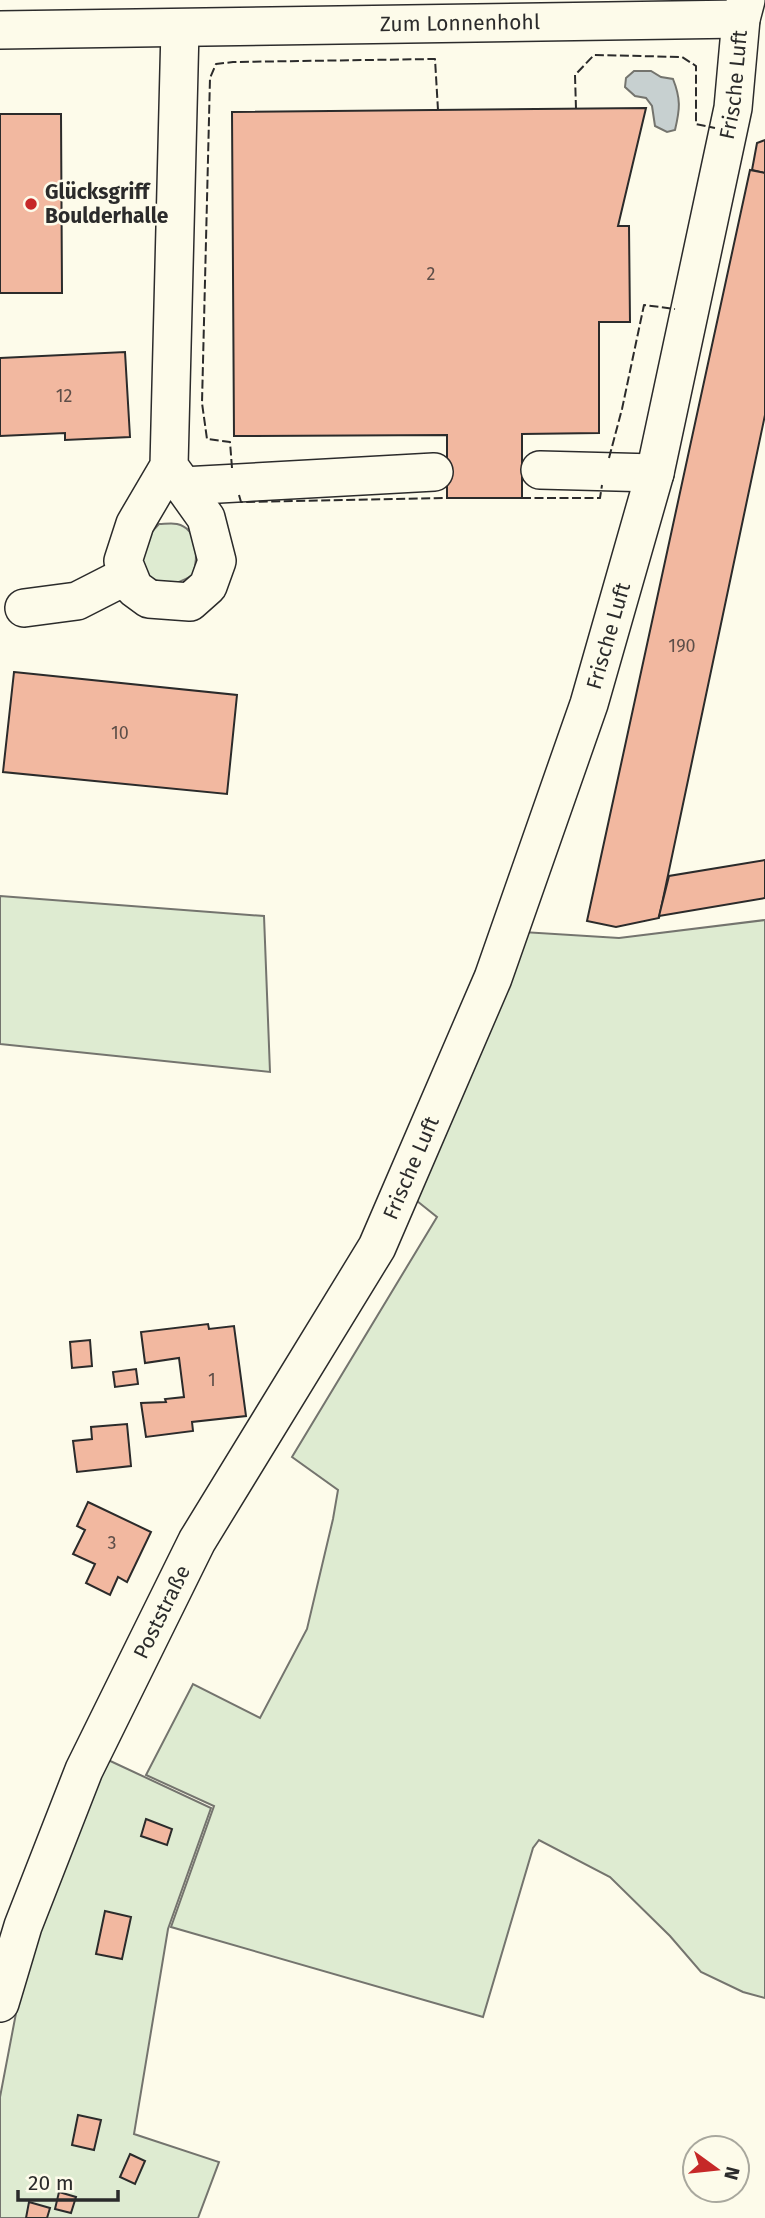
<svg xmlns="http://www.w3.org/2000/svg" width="765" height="2218" font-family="'Fira Sans',sans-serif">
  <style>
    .green { fill: #deebd1; stroke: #74746e; stroke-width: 2 }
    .water { fill: #c7d0d0; stroke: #74746e; stroke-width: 2 }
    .building { fill: #f2b8a0; stroke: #2b2b2b; stroke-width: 2 }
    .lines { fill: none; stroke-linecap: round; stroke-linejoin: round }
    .minor-casing { stroke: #2b2b2b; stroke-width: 40 }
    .minor { stroke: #fdfbea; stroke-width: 37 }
    .fence { stroke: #2b2b2b; stroke-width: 2; stroke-dasharray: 9 3.5; stroke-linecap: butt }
    .poi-dot { fill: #c62828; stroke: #fdfbea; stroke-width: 2.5 }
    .labels { text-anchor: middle; stroke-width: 5; stroke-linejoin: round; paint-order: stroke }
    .number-label { font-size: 18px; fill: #5d4e48 }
    .street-label { font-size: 21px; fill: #2b2b2b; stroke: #fdfbea }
    .poi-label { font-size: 21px; font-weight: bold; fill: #2b2b2b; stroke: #fdfbea; text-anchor: start }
  </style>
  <rect width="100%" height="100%" fill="#fdfbea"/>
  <!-- green -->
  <g class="green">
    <path d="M 159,524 C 164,524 172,523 177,524 C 199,529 198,558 193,575 C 172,587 167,587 146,575 C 139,552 142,541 159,524 Z"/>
    <polygon points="0,896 264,916 270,1072 0,1044"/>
    <polygon points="765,920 765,1998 743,1992 701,1972 670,1936 610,1877 539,1840 533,1848 483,2017 171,1927 214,1806 146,1775 193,1684 260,1718 307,1629 333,1519 338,1490 292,1457 437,1217 412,1197 523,932 619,938"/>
    <polygon points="106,1759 211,1808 168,1929 134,2134 219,2162 198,2218 0,2218 0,2097 17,2008 40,1930"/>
  </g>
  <!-- water -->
  <path class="water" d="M 634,71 L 651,71 L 661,77 L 673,79 C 681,99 680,109 675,130 L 667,132 L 655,126 L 652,106 L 646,98 L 635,96 L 625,87 L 626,78 Z"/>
  <!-- building -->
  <g class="building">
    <polygon points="646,108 618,226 629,226 630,322 599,322 599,433 522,434 522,498 447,498 447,435 234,436 232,112"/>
    <polygon points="0,114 61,114 62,293 0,293"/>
    <polygon points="765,140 765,173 752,170 757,143"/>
    <polygon points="750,170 765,173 765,415 659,918 616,927 587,921"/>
    <polygon points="125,352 130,437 65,440 65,433 0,436 0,358"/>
    <polygon points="14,672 237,695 227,794 3,772"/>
    <polygon points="765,860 765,898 659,916 669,876"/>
    <polygon points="208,1324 209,1329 234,1326 246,1416 192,1422 193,1431 146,1437 141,1403 166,1402 165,1399 184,1397 179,1358 145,1363 141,1332"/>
    <polygon points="90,1340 92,1366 72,1368 70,1342"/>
    <polygon points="136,1369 138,1384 115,1387 113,1372"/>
    <polygon points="127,1424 131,1466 77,1472 73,1441 92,1439 91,1427"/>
    <polygon points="88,1502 151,1532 127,1582 118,1577 110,1595 86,1583 95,1564 73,1554 85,1530 77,1526"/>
    <polygon points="146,1819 172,1829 167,1845 141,1836"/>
    <polygon points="105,1911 131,1917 122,1959 96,1954"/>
    <polygon points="78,2115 101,2120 94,2150 72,2145"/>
    <polygon points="130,2154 145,2161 135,2184 120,2177"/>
    <polygon points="59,2192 76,2197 71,2213 55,2209"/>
    <polygon points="29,2202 50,2208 47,2218 26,2218"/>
  </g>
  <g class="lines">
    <!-- minor casing -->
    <g class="minor-casing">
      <g id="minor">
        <path id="s1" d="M 0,30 L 741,19"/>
        <polyline points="169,466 206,518 217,561 208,586 190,602 149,599 134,588 123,561 135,524 169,466 180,29"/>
        <polyline points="540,470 655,473"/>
        <polyline points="183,486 434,472"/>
        <polyline points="24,608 77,601 128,575"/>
        <path id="s2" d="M 0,2003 L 23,1926 L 84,1770 L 197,1541 L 377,1247 L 493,978 L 589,704 L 655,473 L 733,108 L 741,19 L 746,0"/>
      </g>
    </g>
    <!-- minor -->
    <use href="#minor" class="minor"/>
    <!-- fence -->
    <g class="fence">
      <polyline points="576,109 575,75 594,55 682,57 696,66 696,124 715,128"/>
      <polyline points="609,458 622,409 644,305 675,309"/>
      <polyline points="232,468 230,442 207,439 202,403 210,78 216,64 233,62 435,59 438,110"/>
      <polyline points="239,495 241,502 447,498"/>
      <polyline points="522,498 600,498 602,485"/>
    </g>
  </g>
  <!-- markers -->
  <circle class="poi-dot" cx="31" cy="204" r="7"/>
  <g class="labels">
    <!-- number labels -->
    <g class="number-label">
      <text x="431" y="280">2</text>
      <text x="64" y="402">12</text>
      <text x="682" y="652">190</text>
      <text x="120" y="739">10</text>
      <text x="212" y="1386">1</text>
      <text x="112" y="1549">3</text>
    </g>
    <!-- street labels -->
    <g class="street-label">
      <text dy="7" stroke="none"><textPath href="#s1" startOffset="460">Zum Lonnenhohl</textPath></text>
      <text dy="7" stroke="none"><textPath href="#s2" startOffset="2068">Frische Luft</textPath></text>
      <text dy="7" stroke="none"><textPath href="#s2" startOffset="1502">Frische Luft</textPath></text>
      <text dy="7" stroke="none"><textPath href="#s2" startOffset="934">Frische Luft</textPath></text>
      <text dy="7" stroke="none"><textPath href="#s2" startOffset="424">Poststraße</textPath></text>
    </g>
    <!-- poi labels -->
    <g class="poi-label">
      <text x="45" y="199">Glücksgriff<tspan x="45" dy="24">Boulderhalle</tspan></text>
    </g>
  </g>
  <!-- north arrow -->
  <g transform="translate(716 2169) rotate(105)"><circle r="33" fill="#fdfbea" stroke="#a9a89e" stroke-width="2"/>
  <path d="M0-5L12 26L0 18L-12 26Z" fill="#c62828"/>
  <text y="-10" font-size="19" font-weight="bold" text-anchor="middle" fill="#2b2b2b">N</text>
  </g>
  <!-- scale -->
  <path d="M18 2190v10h100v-10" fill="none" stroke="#2b2b2b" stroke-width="3.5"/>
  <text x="28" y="2190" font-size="21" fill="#2b2b2b" stroke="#fdfbea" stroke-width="5" paint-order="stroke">20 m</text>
</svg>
